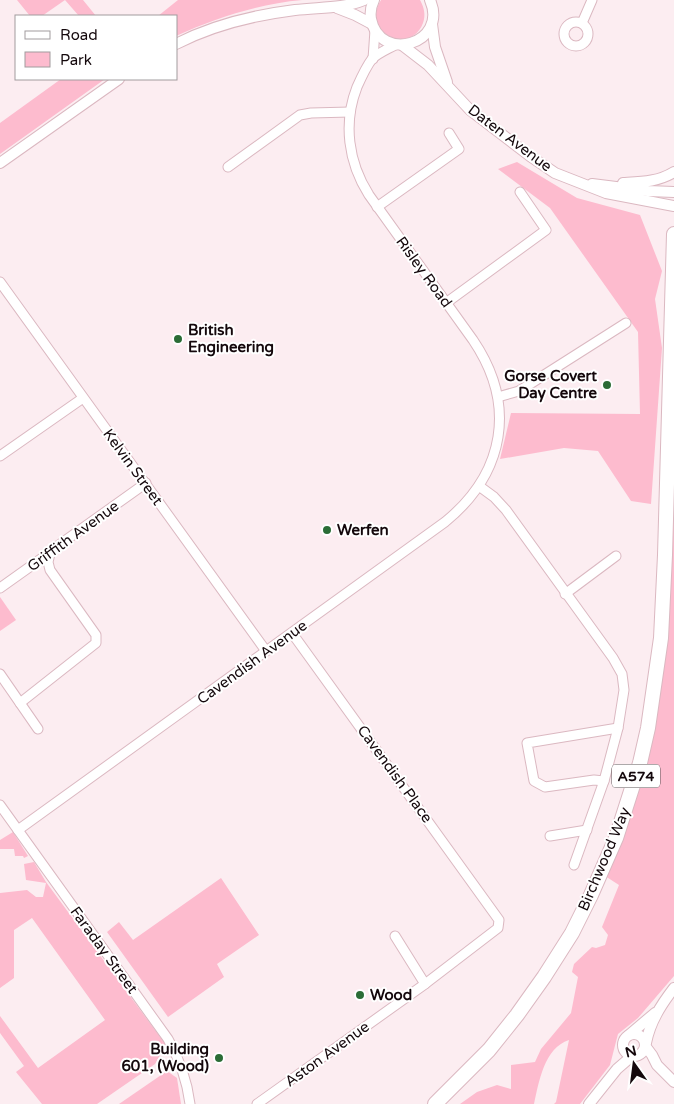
<svg xmlns="http://www.w3.org/2000/svg" width="674" height="1104" font-family="'Varela Round',sans-serif">
  <style>
    .green { fill: #fdbbce }
    .lines { fill: none; stroke-linecap: round; stroke-linejoin: round }
    .minor-casing { stroke: #dbb8c1; stroke-width: 11 }
    .tertiary-casing { stroke: #dbb8c1; stroke-width: 12 }
    .primary-casing { stroke: #dbb8c1; stroke-width: 16 }
    .minor { stroke: #fff; stroke-width: 9 }
    .tertiary { stroke: #fff; stroke-width: 10 }
    .primary { stroke: #fff; stroke-width: 14 }
    .poi-dot { fill: #2b6c36; stroke: #fff; stroke-width: 2 }
    .labels { text-anchor: middle; stroke-width: 4; stroke-linejoin: round; paint-order: stroke }
    .shield { fill: #fff; stroke: #5a5255; stroke-width: 1 }
    .shield-label { font-size: 14px; font-weight: bold; fill: #14080c }
    .street-label { font-size: 15px; fill: #14080c; stroke: #fff }
    .poi-label { font-size: 15px; font-weight: bold; fill: #14080c; stroke: #fff; text-anchor: start }
  </style>
  <rect width="100%" height="100%" fill="#fcedf1"/>
  <!-- green -->
  <g class="green">
    <polygon points="17,0 83,0 96,16 79,16 65,0 42,16 30,16"/>
    <path d="M 178,0 L 302,0 C 258,4 216,18 176,36 L 176,16 L 158,16 Z"/>
    <path d="M 381,0 L 420,0 C 424,7 426,15 423,23 C 411,56 360,33 381,0 Z"/>
    <polygon points="61,79 105,79 0,154 0,123"/>
    <polygon points="517,162 577,198 640,215 662,271 655,299 662,348 651,504 631,501 598,451 564,448 500,459 511,413 640,414 638,332 550,208 498,169"/>
    <path d="M 674,465 L 674,976 L 638,1018 L 618,1034 L 610,1065 L 580,1104 L 554,1104 L 556,1102 L 569,1040 C 544,1048 539,1082 534,1104 L 460,1104 L 477,1092 L 497,1085 L 511,1089 L 511,1065 L 535,1062 L 541,1049 L 571,1013 L 578,977 L 572,972 L 574,964 L 592,947 L 596,948 L 605,945 L 608,935 L 602,927 L 619,885 L 605,876 L 649,739 Z"/>
    <polygon points="0,597 16,620 0,631"/>
    <polygon points="13,832 28,856 24,858 23,856 15,856 14,849 0,849 0,840"/>
    <polygon points="34,862 46,882 166,1045 155,1064 97,1104 42,1104 16,1072 24,1066 0,1033 0,1016 38,1068 105,1020 32,918 14,930 14,978 0,988 0,893 27,890 36,897 43,897 46,883 26,880 24,864"/>
    <polygon points="221,878 259,935 217,964 224,977 168,1017 107,932 119,922 133,940"/>
    <polygon points="167,1071 177,1078 181,1104 119,1104"/>
  </g>
  <g class="lines">
    <!-- minor casing -->
    <g class="minor-casing">
      <g id="minor">
        <circle cx="576" cy="34" r="12"/>
        <polyline points="582,23 592,0"/>
        <polyline points="373,59 375,30"/>
        <polyline points="228,167 300,115 311,113 350,112"/>
        <polyline points="377,207 459,149 449,133"/>
        <polyline points="0,282 266,651"/>
        <polyline points="446,303 546,230 520,192"/>
        <polyline points="498,397 519,391 626,323"/>
        <polyline points="0,456 83,398"/>
        <polyline points="479,486 494,497 506,510 613,658 622,674 624,690 618,728 604,781 574,865"/>
        <polyline points="0,588 45,556 50,554 52,550 146,483"/>
        <polyline points="565,594 616,556"/>
        <polyline points="292,633 499,920 498,928 425,984"/>
        <polyline points="0,674 38,729"/>
        <polyline points="20,703 96,643 96,635 50,570 48,562 50,554"/>
        <polyline points="604,781 594,780 545,787 534,781 527,743 618,728"/>
        <path d="M 0,805 L 168,1039 C 180,1060 187,1080 190,1104"/>
        <path d="M 18,830 L 445,522 C 505,473 517,405 473,340 L 369,195 C 348,162 343,123 357,87 C 361,78 366,67 372,59 C 378,53 388,49 395,45"/>
        <polyline points="550,836 587,830"/>
        <polyline points="257,1104 425,984 395,936"/>
      </g>
    </g>
    <!-- tertiary casing -->
    <g class="tertiary-casing">
      <g id="tertiary">
        <path d="M 374,0 C 371,6 370,13 371,19 C 380,64 449,44 430,0"/>
        <polyline points="337,8 355,15 372,24"/>
        <polyline points="432,24 435,47 447,82"/>
        <path d="M 176,44 C 213,25 255,15 295,10 C 319,7 342,9 364,0"/>
        <polyline points="402,45 428,65 470,110 530,156 555,173 606,193 674,206"/>
        <polyline points="0,163 119,79"/>
        <path d="M 623,183 C 641,182 658,182 674,172"/>
        <polyline points="592,184 648,191 674,192"/>
        <circle cx="634" cy="1045" r="11"/>
        <polyline points="629,1035 655,1013"/>
        <path d="M 646,1043 C 650,1022 661,1005 674,988"/>
        <polyline points="646,1047 652,1055 657,1065 674,1082"/>
        <polyline points="589,1104 617,1069 632,1056"/>
      </g>
    </g>
    <!-- primary casing -->
    <g class="primary-casing">
      <polyline id="primary" points="435,1104 489,1050 517,1015 544,977 572,933 591,895 616,838 640,763 648,728 661,638 665,555 674,234"/>
    </g>
    <!-- minor -->
    <use href="#minor" class="minor"/>
    <!-- tertiary -->
    <use href="#tertiary" class="tertiary"/>
    <!-- primary -->
    <use href="#primary" class="primary"/>
  </g>
  <!-- markers -->
  <g class="poi-dot">
    <circle cx="178" cy="339" r="5"/>
    <circle cx="607" cy="385" r="5"/>
    <circle cx="327" cy="530" r="5"/>
    <circle cx="360" cy="995" r="5"/>
    <circle cx="219" cy="1058" r="5"/>
  </g>
  <g class="labels">
    <!-- shield labels -->
    <rect class="shield" x="612" y="764.5" width="48" height="23" rx="4"/>
    <g class="shield-label">
      <text x="636" y="781">A574</text>
    </g>
    <!-- street labels -->
    <g class="street-label">
      <text transform="translate(510 138) rotate(37)" y="5">Daten Avenue</text>
      <text transform="translate(424 272) rotate(54)" y="5">Risley Road</text>
      <text transform="translate(133 467) rotate(54)" y="5">Kelvin Street</text>
      <text transform="translate(73 536) rotate(-36)" y="5">Griffith Avenue</text>
      <text transform="translate(252 662) rotate(-36)" y="5">Cavendish Avenue</text>
      <text transform="translate(395 774) rotate(54)" y="5">Cavendish Place</text>
      <text transform="translate(604 859) rotate(-67)" y="5">Birchwood Way</text>
      <text transform="translate(104 950) rotate(54)" y="5">Faraday Street</text>
      <text transform="translate(327 1054) rotate(-36)" y="5">Aston Avenue</text>
    </g>
    <!-- poi labels -->
    <g class="poi-label">
      <text x="188" y="335">British<tspan x="188" dy="17">Engineering</tspan></text>
      <text x="597" y="381" text-anchor="end">Gorse Covert<tspan x="597" dy="17">Day Centre</tspan></text>
      <text x="337" y="535">Werfen</text>
      <text x="370" y="1000">Wood</text>
      <text x="209" y="1054" text-anchor="end">Building<tspan x="209" dy="17">601, (Wood)</tspan></text>
    </g>
  </g>
  <!-- legend -->
  <rect x="15" y="15" width="162" height="65" fill="#ffffff" stroke="#a19c9e"/>
  <rect x="25" y="31" width="25" height="8" fill="#ffffff" stroke="#a19c9e"/>
  <text x="60" y="40" font-size="15" fill="#14080c">Road</text>
  <rect x="25" y="52" width="25" height="15" fill="#fdbbce" stroke="#a19c9e"/>
  <text x="60" y="65" font-size="15" fill="#14080c">Park</text>
  <!-- north arrow -->
  <g transform="translate(634 1064) rotate(346)" stroke="#ffffff" stroke-width="4" paint-order="stroke">
  <path d="M0-4L9 19L0 12L-9 19Z" fill="#14080c"/>
  <text y="-8" font-size="14" font-weight="bold" text-anchor="middle" fill="#14080c">N</text>
  </g>
</svg>
